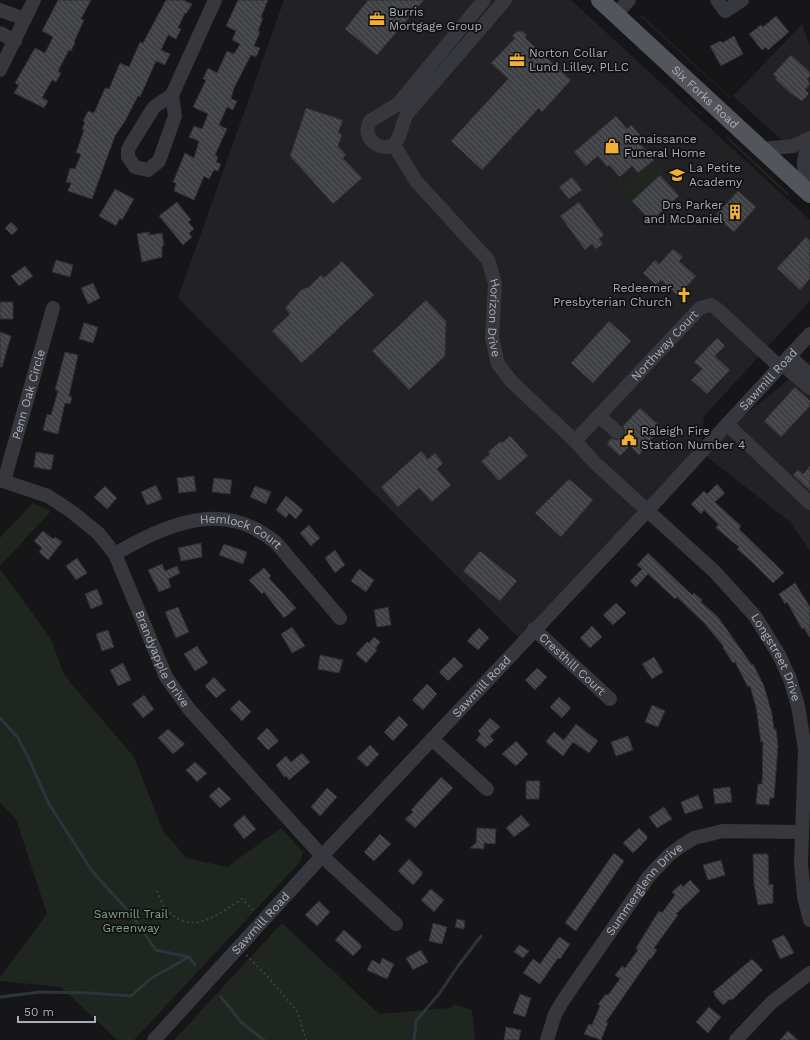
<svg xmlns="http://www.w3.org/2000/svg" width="810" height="1040" font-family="'Work Sans',sans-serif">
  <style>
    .built { fill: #222225 }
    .green { fill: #1e261f }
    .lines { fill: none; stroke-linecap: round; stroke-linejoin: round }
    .stream { stroke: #2c353c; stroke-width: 3 }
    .building { fill: url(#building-back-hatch); stroke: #303034 }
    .path { stroke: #3d3f44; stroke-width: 2; stroke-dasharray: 2 3; stroke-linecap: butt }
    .minor { stroke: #37383d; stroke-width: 14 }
    .major { stroke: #53555c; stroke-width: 18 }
    .labels { text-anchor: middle; stroke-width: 3.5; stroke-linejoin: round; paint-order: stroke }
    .poi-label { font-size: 12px; fill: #a8adb8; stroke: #111113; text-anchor: start }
    .street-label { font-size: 12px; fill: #a8adb8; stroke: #111113 }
    .park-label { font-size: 12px; fill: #7fa381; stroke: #111113 }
  </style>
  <defs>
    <pattern id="building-back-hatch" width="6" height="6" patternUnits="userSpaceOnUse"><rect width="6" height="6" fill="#404145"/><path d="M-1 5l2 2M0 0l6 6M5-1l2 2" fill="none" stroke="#595a5e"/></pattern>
  </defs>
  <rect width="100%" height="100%" fill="#161618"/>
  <!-- built -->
  <g class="built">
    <polygon points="284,0 571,0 810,220 810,301 704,416 701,451 810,362 810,550 790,522 701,452 523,642 178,298"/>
    <polygon points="802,24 810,46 810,166 733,96"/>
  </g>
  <!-- green -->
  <g class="green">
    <polygon points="640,14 730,97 731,99 641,17"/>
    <polygon points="663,80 701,113 704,117"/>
    <polygon points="724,136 728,137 788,193 790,198"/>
    <polygon points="653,161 664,172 632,201 621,189"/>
    <polygon points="33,503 51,511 0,566 0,538"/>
    <polygon points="0,569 51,639 64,675 134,757 163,831 187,858 227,867 281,828 303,852 300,862 134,1040 117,1040 61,987 0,981 0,977 47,914 16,819 0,803"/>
    <polygon points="282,923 379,1014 450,1008 454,1004 472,1010 475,1040 174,1040"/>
  </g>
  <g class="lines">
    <!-- stream -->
    <g class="stream">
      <polyline points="0,718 18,738 28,757 49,804 92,871 130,913 156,950 189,957 195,965"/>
      <polyline points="0,997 40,992 90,993 131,996 150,979 189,957"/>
      <polyline points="221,997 241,1022 264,1040"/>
      <polyline points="414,1040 416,1021 439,994 458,966 481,936"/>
    </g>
  </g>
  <!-- building -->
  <g class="building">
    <polygon points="58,0 91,0 81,19 84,20 74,42 75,43 71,51 69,50 58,71 61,73 56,82 52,80 42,98 48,101 44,108 14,93 19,85 15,83 35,48 45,53 53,37 42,31"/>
    <polygon points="166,0 183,0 192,4 186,14 185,13 178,28 181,29 176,39 168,35 161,50 170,54 165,65 156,61 140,97 138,96 125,121 115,136 92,199 68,191 71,183 66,182 70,168 75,169 81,154 76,153 84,130 82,129 85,122 83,121 88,111 94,113 105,88 109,89 120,63 129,67 140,42 143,43"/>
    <polygon points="238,0 268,0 261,17 263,18 258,31 260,32 254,46 260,48 256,57 251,55 234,88 231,99 237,101 233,110 227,107 219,125 227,129 215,155 218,157 216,162 221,164 218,171 214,170 209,179 204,176 194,200 174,191 176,183 173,182 185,153 194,158 199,141 189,137 194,126 202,129 208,114 193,107 206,80 203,79 208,68 217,73 227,51 234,54 240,44 232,40 236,31 226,26"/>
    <polygon points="368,0 424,0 377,55 345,29"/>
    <polygon points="776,16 789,32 768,50 766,47 762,50 749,34 761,25 763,27"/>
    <polygon points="522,31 527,35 525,38 571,80 542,112 539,108 482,170 451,141 508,79 491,63 515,38 512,36 516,32"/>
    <polygon points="734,36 743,54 721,66 710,46 720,41 722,43"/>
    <polygon points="791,55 810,72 810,76 807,79 810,84 805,90 809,94 802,101 790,93 775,79 777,78 773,74"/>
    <polygon points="306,108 343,120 338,133 342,134 338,146 346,155 343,158 362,178 333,204 290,156"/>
    <polygon points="616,116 627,129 631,125 641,136 637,140 654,160 638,173 632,166 620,177 609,165 607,167 598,156 586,166 574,152"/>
    <polygon points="660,175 679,196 651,221 632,201"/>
    <polygon points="572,177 582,190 569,199 559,187"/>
    <polygon points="115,189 134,199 122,220 120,218 116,226 99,216"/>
    <polygon points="738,191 756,207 734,232 715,216"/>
    <polygon points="177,202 191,220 188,222 194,229 189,233 192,237 183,245 159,216"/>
    <polygon points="579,202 604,235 599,239 603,244 596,249 592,244 585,250 560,216"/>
    <polygon points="11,222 18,229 12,235 5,228"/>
    <polygon points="149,232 149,235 162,233 164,245 162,246 162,257 142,262 137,234"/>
    <polygon points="806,237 810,240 810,279 800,290 777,268"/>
    <polygon points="673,249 683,257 679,261 696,276 678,296 661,280 656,285 643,273 655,260 659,264"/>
    <polygon points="56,260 73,265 70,277 52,272"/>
    <polygon points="342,261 374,295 302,363 272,331 290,314 285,308 301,290 309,287 321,275 324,278"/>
    <polygon points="25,266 33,276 19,286 11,276"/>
    <polygon points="93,283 100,298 88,304 81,288"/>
    <polygon points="426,300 446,321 445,356 409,390 372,351"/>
    <rect x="0" y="302" width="13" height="17"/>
    <polygon points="609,321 631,341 593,383 571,363"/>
    <polygon points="84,323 98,327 93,343 79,339"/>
    <polygon points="0,332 11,336 2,367 0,367"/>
    <polygon points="717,338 725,346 715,356 730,370 707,394 691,380 702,369 694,362"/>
    <polygon points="65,352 78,355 69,396 72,397 70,404 65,403 58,434 43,430 47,414 51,415 58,391 55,390"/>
    <polygon points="795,387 810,401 810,406 781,437 764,421"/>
    <polygon points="640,408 661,427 639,455 630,446 620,456 607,444 611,438 616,440 623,438 625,433 623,426"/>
    <polygon points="510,436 528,456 499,481 481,461 490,454 488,452 501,441 502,443"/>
    <polygon points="421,451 428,459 435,453 443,463 437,469 451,485 432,502 419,488 398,507 381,487"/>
    <polygon points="36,452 54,455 51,470 34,467"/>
    <polygon points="810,466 810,491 793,475 798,470 803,474"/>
    <polygon points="194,476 196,491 179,493 177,478"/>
    <polygon points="214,478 232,480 230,494 212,492"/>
    <polygon points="569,479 593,500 561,537 535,513"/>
    <polygon points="717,484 725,493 715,502 741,526 739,529 784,573 773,583 752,562 737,549 739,547 716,528 718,524 704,510 701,514 691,504 704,491 707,494"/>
    <polygon points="156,485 162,499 147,505 141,492"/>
    <polygon points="105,486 117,498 107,509 94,497"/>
    <polygon points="255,486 271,492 266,504 250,497"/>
    <polygon points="286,496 303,510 296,519 289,513 286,518 276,510"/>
    <polygon points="309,525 320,538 311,546 300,533"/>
    <polygon points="43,531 53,539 55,537 62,542 48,560 39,552 42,548 34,541"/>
    <polygon points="201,543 202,557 181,561 178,548"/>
    <polygon points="224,544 247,552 243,564 219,555"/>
    <polygon points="335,550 345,565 335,573 325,558"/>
    <polygon points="480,551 517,581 500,601 463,571"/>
    <polygon points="648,553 692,595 694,593 702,600 701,602 718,617 752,665 753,664 764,686 772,714 774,729 776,729 778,746 774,798 770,798 769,805 756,804 758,784 762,784 763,742 761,742 756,707 750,686 748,687 735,662 733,663 723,648 724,647 705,624 677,597 675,599 648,574 636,587 630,581 642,569 637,565"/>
    <polygon points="77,558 87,573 76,580 66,566"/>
    <polygon points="162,564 165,571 177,566 180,573 168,579 171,587 159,592 148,570"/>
    <polygon points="264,568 271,576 269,578 296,608 284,618 264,592 262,594 249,580"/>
    <polygon points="359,569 374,580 366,592 351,581"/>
    <polygon points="795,583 810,607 810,638 804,628 802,629 787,602 785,604 779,594"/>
    <polygon points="97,589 103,604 91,609 85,594"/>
    <polygon points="616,603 626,613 613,625 603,615"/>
    <polygon points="178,607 189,632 176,638 165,612"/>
    <polygon points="388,607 391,625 377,627 374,610"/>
    <polygon points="592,626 602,637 590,648 580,638"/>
    <polygon points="292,627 305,646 292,653 281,634"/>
    <polygon points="479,628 489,638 478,650 467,641"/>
    <polygon points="108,630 114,647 102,651 96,634"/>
    <polygon points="374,637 380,642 375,649 377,650 366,663 356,654 367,642 369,643"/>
    <polygon points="197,646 208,663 195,671 184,654"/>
    <polygon points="320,655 343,660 339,673 318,669"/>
    <polygon points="454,657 463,666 448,681 439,672"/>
    <polygon points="654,657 663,672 652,679 642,664"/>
    <polygon points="123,663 131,680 118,686 110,670"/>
    <polygon points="537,668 547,677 535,690 525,680"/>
    <polygon points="214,677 226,690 216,698 205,686"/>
    <polygon points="427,684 437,694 423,710 412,700"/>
    <polygon points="144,695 154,709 143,718 132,704"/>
    <polygon points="559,697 571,708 562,718 550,707"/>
    <polygon points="239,700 251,712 242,721 230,709"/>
    <polygon points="652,705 665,711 658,727 645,722"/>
    <polygon points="399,716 408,725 393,741 384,732"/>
    <polygon points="490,718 500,727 490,736 494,740 485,748 476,740 481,734 478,731"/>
    <polygon points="576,724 598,741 589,753 573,742 563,756 548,744 546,741 554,732 564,740"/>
    <polygon points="267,728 279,741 268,750 257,738"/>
    <polygon points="168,729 185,744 173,754 158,738"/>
    <polygon points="628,736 633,750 616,756 611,742"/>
    <polygon points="516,741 528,754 516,766 502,754"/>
    <polygon points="370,745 379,754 367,767 357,758"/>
    <polygon points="302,753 310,762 289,780 286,776 284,777 276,765 286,756 291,762"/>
    <polygon points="195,762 207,773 197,782 186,770"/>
    <polygon points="441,777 453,788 415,828 405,819 413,812 411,810"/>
    <polygon points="526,781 540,781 539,799 526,799"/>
    <polygon points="219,787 231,799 220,808 209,796"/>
    <polygon points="730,787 732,802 715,804 713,789"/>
    <polygon points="327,788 337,797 320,816 311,807"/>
    <polygon points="698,795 703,808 685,814 681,802"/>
    <polygon points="664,807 672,819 657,828 649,817"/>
    <polygon points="244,815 256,829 244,839 233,825"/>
    <polygon points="521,815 530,825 514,837 506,828"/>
    <polygon points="477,828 496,829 495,844 484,843 484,849 470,848 476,843"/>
    <polygon points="639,828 647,836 647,839 633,853 623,843"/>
    <polygon points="380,834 391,844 374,861 364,852"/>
    <polygon points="614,853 624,861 576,931 565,923"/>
    <polygon points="753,854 768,854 769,885 773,884 773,903 758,905 754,884"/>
    <polygon points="409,859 422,872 422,875 413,885 398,871"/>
    <polygon points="721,860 725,875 708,880 703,865"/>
    <polygon points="690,880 700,891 676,914 678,915 654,948 657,950 651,959 650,958 606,1022 608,1023 601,1040 584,1034 589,1024 592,1025 600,1006 598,1004 606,994 608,995 620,979 615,975 622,966 625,968 638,950 636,948 652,922 659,911 662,913 675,895 672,892 681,884 683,887"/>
    <polygon points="431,889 444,900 434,912 421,900"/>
    <polygon points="319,901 330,912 317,926 305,915"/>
    <polygon points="457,919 465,921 464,929 455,927"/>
    <polygon points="433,923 447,927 442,944 429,941"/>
    <polygon points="344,930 361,945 361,948 353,956 335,940"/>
    <polygon points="784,935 794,953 780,959 772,940"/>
    <polygon points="559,937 570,944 560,959 558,958 540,984 523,973 533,959 540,964"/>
    <polygon points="519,945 529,951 523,958 514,952"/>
    <polygon points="421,950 428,962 413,970 406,958"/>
    <polygon points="382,958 394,964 387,979 367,970 372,960 380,964"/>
    <polygon points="752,959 763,970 732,1000 730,999 723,1005 714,995 715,994 713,992"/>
    <polygon points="520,994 531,998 525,1017 513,1013"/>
    <polygon points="709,1007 721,1017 708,1033 696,1022"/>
    <polygon points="506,1027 521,1030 519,1040 504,1040"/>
    <polygon points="788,1031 798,1040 780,1040"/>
  </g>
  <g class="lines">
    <!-- path -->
    <g class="path">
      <path d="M 157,891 C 160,897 162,905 167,910 C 192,937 218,914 242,899 L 255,912"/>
      <polyline points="246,955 267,976 297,1011 306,1040"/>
    </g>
    <!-- minor -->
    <g class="minor">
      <path d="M 484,0 L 398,104 L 370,121 C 361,136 378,153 394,145 C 402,135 401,125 407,114 L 505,0"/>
      <polyline points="717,0 725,11 742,0"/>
      <polyline points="0,10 25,19"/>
      <polyline points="616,14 629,0"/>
      <polyline points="0,33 15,41"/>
      <polyline points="0,70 34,0"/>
      <polyline points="172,95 154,107 131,144 128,150 128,157 135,167 148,170 159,161 175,116 172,95 215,0"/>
      <path id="s1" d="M 394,145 L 416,181 L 488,260 L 495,283 L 492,338 L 498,364 L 512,382 L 575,441 L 595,463 L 715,572 L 755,616 L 779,655 L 790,679 L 798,706 L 805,749 L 801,863 L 804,897 L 810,920"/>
      <polyline points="762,149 793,146 810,138"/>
      <polyline points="805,189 804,161 810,140"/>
      <polyline points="789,356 810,375"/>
      <polyline points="782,364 810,388"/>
      <polyline points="599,416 617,432"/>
      <polyline points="727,424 810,503"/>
      <path id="s2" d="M 575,441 L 700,308 L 711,305 L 717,309 L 780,367"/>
      <path id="s3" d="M 0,480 L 48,496 L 72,512 L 98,533 L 115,554 L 166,677 L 189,709 L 322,856 L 396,924"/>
      <path id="s4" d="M 4,481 L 53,308"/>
      <path id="s5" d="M 115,554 C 166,525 222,498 275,542 C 282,548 288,558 295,565 C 310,583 325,600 340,618"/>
      <path id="s6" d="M 534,629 L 610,699"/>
      <polyline points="432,739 487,789"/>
      <path id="s7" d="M 154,1040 L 322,856 L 648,510 L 810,334"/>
      <path id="s8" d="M 547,1040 L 555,1014 L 564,999 L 649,876 L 669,855 L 681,846 L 694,838 L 723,831 L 801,832"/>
      <polyline points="736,1040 772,1002 810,973"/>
    </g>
    <!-- major -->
    <path class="major" id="s9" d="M 600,0 L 810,194"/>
  </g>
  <!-- icons -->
  <defs>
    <g id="office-bare" transform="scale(1.2)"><path d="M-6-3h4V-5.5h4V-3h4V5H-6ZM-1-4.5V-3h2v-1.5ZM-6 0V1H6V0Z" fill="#f2b134" stroke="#111113" stroke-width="2.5" paint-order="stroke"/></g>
    <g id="shop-bare" transform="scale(1.2)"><path d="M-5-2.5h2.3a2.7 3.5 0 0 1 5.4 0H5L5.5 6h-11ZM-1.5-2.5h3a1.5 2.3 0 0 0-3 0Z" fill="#f2b134" stroke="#111113" stroke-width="2.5" paint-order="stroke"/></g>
    <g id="school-bare" transform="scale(1.2)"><path d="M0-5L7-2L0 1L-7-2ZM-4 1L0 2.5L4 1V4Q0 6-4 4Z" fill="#f2b134" stroke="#111113" stroke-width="2.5" paint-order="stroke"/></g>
    <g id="building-bare" transform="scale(1.2)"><path d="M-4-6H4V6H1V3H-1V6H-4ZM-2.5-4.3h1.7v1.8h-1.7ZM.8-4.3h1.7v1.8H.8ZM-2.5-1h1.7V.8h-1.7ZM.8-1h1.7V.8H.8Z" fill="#f2b134" stroke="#111113" stroke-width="2.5" paint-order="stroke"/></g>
    <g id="church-bare" transform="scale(1.2)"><path d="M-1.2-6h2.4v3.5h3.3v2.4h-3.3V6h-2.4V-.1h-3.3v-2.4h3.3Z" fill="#f2b134" stroke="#111113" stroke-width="2.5" paint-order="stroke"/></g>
    <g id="civic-bare" transform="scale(1.2)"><path d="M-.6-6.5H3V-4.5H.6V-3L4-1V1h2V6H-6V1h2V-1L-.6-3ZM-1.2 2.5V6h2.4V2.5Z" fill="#f2b134" stroke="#111113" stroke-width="2.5" paint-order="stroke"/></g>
  </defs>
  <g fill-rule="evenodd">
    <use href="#office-bare" x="377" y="19"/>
    <use href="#office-bare" x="517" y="60"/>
    <use href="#shop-bare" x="612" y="146"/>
    <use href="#school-bare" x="677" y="175"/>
    <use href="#building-bare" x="735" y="212"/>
    <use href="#church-bare" x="684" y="295"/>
    <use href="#civic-bare" x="629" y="438"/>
  </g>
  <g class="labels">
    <!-- poi labels -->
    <g class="poi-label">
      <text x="389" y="16">Burris<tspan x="389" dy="14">Mortgage Group</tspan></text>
      <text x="529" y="57">Norton Collar<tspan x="529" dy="14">Lund Lilley, PLLC</tspan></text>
      <text x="624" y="143">Renaissance<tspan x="624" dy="14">Funeral Home</tspan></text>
      <text x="689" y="172">La Petite<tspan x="689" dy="14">Academy</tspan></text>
      <text x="723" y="209" text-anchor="end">Drs Parker<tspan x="723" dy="14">and McDaniel</tspan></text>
      <text x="672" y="292" text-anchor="end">Redeemer<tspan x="672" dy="14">Presbyterian Church</tspan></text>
      <text x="641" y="435">Raleigh Fire<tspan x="641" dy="14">Station Number 4</tspan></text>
    </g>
    <!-- street labels -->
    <g class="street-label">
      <text dy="4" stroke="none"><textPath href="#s9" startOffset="143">Six Forks Road</textPath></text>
      <text dy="4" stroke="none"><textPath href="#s1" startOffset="208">Horizon Drive</textPath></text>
      <text dy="4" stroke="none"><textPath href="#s2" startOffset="131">Northway Court</textPath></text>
      <text dy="4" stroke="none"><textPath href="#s7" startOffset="902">Sawmill Road</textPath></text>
      <text dy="4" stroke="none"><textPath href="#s4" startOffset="90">Penn Oak Circle</textPath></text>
      <text dy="4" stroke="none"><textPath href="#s5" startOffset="136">Hemlock Court</textPath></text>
      <text dy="4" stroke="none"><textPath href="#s3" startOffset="255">Brandyapple Drive</textPath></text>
      <text dy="4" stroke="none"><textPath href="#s1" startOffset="662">Longstreet Drive</textPath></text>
      <text dy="4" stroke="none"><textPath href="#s6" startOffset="52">Cresthill Court</textPath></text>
      <text dy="4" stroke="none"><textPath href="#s7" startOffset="482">Sawmill Road</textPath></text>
      <text dy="4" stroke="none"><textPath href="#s8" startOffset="181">Summerglenn Drive</textPath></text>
      <text dy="4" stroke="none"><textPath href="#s7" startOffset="158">Sawmill Road</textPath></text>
    </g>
    <!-- park labels -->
    <g class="park-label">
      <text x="131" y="918">Sawmill Trail<tspan x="131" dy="14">Greenway</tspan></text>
    </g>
  </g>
  <!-- scale -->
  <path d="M18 1016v6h77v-6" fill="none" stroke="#a8adb8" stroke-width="2"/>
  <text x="24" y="1016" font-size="12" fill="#a8adb8" stroke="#111113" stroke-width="3" paint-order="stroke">50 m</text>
</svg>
